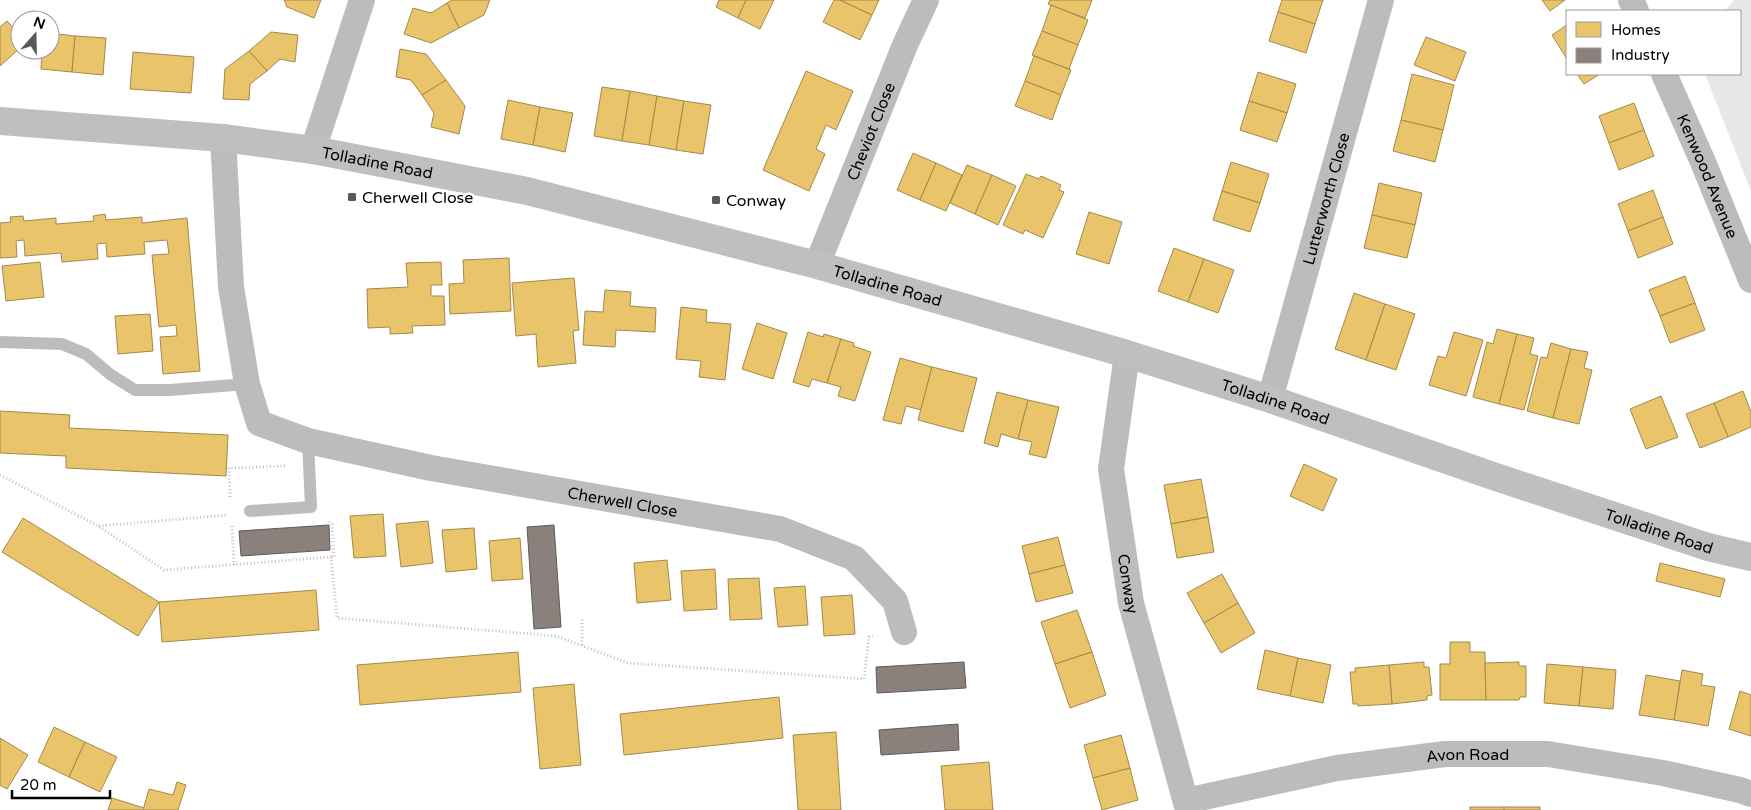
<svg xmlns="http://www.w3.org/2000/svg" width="1751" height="810" font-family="'Varela Round',sans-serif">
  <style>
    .green { fill: #e7e7e7 }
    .homes { fill: #e9c46a; stroke: #a3894a }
    .industry { fill: #8a817c; stroke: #615a57 }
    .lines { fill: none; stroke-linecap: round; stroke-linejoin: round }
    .path { stroke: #c2c2c2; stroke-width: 3; stroke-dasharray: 1 2.5; stroke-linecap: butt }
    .lane { stroke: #bcbcbc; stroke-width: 12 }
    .street { stroke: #bcbcbc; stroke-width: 26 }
    .secondary { stroke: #bfbfbf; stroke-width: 28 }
    .poi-dot { fill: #595959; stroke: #fff; stroke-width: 2 }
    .labels { text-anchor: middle; stroke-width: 5; stroke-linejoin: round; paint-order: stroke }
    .street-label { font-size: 16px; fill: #000; stroke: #fff }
    .poi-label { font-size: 16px; fill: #000; stroke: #fff; text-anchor: start }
  </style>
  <rect width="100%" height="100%" fill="#fff"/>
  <!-- green -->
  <polygon class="green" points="1734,0 1751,0 1751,191 1705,74 1740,74 1740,11 1725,11"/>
  <!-- homes -->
  <g class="homes">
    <polygon points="284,0 321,0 314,18 287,7"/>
    <polygon points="452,0 490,0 484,15 459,28 447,3"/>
    <polygon points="719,0 746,0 738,18 716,7"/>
    <polygon points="746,0 774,0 760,29 738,18"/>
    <polygon points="834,0 840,0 872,15 860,40 823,22"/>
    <polygon points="840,0 879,0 872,15"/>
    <polygon points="1050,0 1092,0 1085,18 1048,4"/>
    <polygon points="1282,0 1323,0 1315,24 1278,12"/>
    <polygon points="1542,0 1565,0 1550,11"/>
    <polygon points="447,3 459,28 431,43 404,34 413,8 431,13"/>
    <polygon points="1051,5 1088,20 1078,45 1042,31"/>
    <polygon points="1278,12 1315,24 1306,53 1269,41"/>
    <polygon points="7,21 20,35 20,48 0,66 0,27"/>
    <polygon points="1567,25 1567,59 1552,35"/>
    <polygon points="1042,31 1078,45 1069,69 1032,55"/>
    <polygon points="271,32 298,35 295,62 280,59 267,71 249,51"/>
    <polygon points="50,33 75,36 72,72 41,69 42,50 50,50"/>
    <polygon points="75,36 106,38 103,75 72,72"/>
    <polygon points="1426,37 1466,52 1455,81 1414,65"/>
    <polygon points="400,49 426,54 446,80 422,95 411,80 396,77"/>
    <polygon points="249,51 267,71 250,84 249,100 223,99 225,69"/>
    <polygon points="133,52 194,57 191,93 130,89"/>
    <polygon points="1034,56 1071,70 1061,95 1025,81"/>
    <polygon points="806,71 853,91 836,130 826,125 816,149 825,154 809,191 763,170"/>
    <polygon points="1258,72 1296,84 1287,113 1249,101"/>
    <polygon points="1412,74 1454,85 1443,130 1401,120"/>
    <polygon points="1577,74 1600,74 1584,84"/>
    <polygon points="446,80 465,106 459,134 431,127 434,113 422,95"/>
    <polygon points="1025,81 1061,95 1052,120 1015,106"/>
    <polygon points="602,87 630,91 622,141 594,136"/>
    <polygon points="630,91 657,96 649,145 622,141"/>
    <polygon points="657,96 684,101 676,150 649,145"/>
    <polygon points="508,100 540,107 533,145 501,139"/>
    <polygon points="684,101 711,105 703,154 676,150"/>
    <polygon points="1249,101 1287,113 1277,142 1240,130"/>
    <polygon points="1634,103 1644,130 1609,143 1599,116"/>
    <polygon points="540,107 573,113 565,152 533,145"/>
    <polygon points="1401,120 1443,130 1435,162 1393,151"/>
    <polygon points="1644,130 1654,156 1619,170 1609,143"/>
    <polygon points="913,153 936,163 920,200 897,190"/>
    <polygon points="1231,162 1269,174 1260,203 1222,191"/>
    <polygon points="936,163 962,175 946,211 920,200"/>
    <polygon points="967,165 992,175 975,214 950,203"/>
    <polygon points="1026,174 1039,179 1041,176 1061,185 1059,190 1064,192 1043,238 1025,230 1023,234 1003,225"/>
    <polygon points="992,175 1016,186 998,225 975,214"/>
    <polygon points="1379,183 1422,193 1415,225 1372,215"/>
    <polygon points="1653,190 1663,217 1628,231 1618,204"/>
    <polygon points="1222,191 1260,203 1250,232 1213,220"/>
    <polygon points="1089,212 1122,222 1109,264 1076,254"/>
    <polygon points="105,214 106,220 142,217 142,223 187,218 200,371 163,374 160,337 177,336 176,325 159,327 152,255 169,254 167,240 144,242 145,254 107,257 106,243 97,244 98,259 62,262 61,253 25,256 24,240 16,241 17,257 0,258 0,223 11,222 10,217 23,216 24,221 56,218 56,224 94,221 93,216"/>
    <polygon points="1372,215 1415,225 1407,258 1364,248"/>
    <polygon points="1663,217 1673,244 1638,258 1628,231"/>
    <polygon points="1174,248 1204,259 1188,302 1158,291"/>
    <polygon points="509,258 511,311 450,314 449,284 464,283 463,260"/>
    <polygon points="1204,259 1234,270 1218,313 1188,302"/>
    <polygon points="40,262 44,297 6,301 2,266"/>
    <polygon points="441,262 442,285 431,285 431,296 444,296 445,325 412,326 413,333 390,334 390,327 368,328 367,289 408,287 406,263"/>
    <polygon points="1685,276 1695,303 1660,316 1649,290"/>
    <polygon points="574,278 579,330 573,331 576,363 538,367 536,334 516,336 512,283"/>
    <polygon points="605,290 631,292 630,306 656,308 655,332 616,330 615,347 583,345 585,311 603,312"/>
    <polygon points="1354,293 1385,304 1366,360 1335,349"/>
    <polygon points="1695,303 1705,330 1670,343 1660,316"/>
    <polygon points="1385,304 1415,314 1396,370 1366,360"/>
    <polygon points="681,307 707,310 706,322 731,324 725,380 699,377 701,361 676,359"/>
    <polygon points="150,314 153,351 118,354 115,316"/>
    <polygon points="757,323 787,333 773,379 742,369"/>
    <polygon points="1497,329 1517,334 1499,404 1473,397 1487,342 1493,344"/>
    <polygon points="808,332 823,337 824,334 841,339 827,383 812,379 809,387 793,382"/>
    <polygon points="1454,332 1483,340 1466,396 1429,385 1438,356 1446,358"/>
    <polygon points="1517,334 1534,338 1530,354 1538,356 1524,410 1499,404"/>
    <polygon points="841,339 854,343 853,346 871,352 855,401 838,396 841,387 827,383"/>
    <polygon points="1551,343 1571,349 1553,418 1527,411 1541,357 1547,358"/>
    <polygon points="1571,349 1588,352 1584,368 1592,370 1579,424 1553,418"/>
    <polygon points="900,358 932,367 921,410 906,406 901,424 883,420"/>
    <polygon points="932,367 977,378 963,432 918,420"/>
    <polygon points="1743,391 1751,412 1751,427 1728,437 1714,403"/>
    <polygon points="997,392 1028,400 1018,439 1001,434 998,447 984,443"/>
    <polygon points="1661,396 1678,437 1646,449 1630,409"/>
    <polygon points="1028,400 1059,407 1046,458 1029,454 1032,442 1018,439"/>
    <polygon points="1714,403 1728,437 1700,448 1686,414"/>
    <polygon points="0,411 70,415 69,428 228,435 226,476 66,468 66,456 0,453"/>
    <polygon points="1304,464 1337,479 1323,511 1290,496"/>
    <polygon points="1201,479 1208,517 1171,524 1164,485"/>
    <polygon points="383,514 386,556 354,558 350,516"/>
    <polygon points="1208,517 1214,552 1177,558 1171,524"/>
    <polygon points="23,518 159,602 138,636 2,552"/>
    <polygon points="428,521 433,563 401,567 396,524"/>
    <polygon points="474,528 477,569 446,572 442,530"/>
    <polygon points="1058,537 1065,565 1029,574 1022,546"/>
    <polygon points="520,538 523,579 492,581 489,541"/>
    <polygon points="667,560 671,600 637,603 634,563"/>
    <polygon points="1660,563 1725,579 1720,597 1656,581"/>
    <polygon points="1065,565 1073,593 1036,602 1029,574"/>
    <polygon points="715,569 717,609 684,611 681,571"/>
    <polygon points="1222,574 1238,603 1204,623 1187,593"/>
    <polygon points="759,578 762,619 730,620 728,579"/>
    <polygon points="805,586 808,625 778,627 774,588"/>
    <polygon points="316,590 319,630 162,642 159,602"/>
    <polygon points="852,595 855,634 824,636 821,597"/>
    <polygon points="1238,603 1255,633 1221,653 1204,623"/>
    <polygon points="1077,610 1092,652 1055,664 1041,622"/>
    <polygon points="1450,642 1470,642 1470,652 1485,652 1486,700 1440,700 1440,664 1450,664"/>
    <polygon points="1265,650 1298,658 1290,696 1257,689"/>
    <polygon points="518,652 521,692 360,705 357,665"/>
    <polygon points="1092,652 1106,695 1070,708 1055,664"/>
    <polygon points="1298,658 1331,665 1323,703 1290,696"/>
    <polygon points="1424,662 1424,667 1429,667 1432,695 1427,696 1427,700 1392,704 1389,665"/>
    <polygon points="1519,662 1519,666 1526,666 1526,697 1520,697 1519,700 1486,700 1485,663"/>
    <polygon points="1547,664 1583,667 1579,706 1544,703"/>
    <polygon points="1389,665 1392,704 1358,706 1358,704 1353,704 1350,672 1355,672 1355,668"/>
    <polygon points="1583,667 1616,670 1613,709 1579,706"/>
    <polygon points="1682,670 1703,674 1701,685 1715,687 1708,726 1674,720"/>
    <polygon points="1646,675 1680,681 1674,720 1639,715"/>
    <polygon points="574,684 581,765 540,769 533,688"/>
    <polygon points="1740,691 1751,695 1751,736 1729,729"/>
    <polygon points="779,697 783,738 624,755 620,714"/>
    <polygon points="54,727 85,742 69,777 38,762"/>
    <polygon points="836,732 841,810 798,810 793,735"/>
    <polygon points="1121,735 1130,768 1093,778 1084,745"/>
    <polygon points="0,738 28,755 7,789 0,785"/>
    <polygon points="85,742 117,757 100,792 69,777"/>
    <polygon points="989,762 993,810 945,810 941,766"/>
    <polygon points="1130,768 1138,800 1102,810 1093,778"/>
    <polygon points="177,782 186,785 178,810 143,810 149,789 173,795"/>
    <polygon points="112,798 144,808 143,810 108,810"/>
    <rect x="1470" y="807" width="34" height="3"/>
    <rect x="1504" y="807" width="36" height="3"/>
  </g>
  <!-- industry -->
  <g class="industry">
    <polygon points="329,525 330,550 241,556 239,531"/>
    <polygon points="554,525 561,627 534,629 527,527"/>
    <polygon points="964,662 966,688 877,693 876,667"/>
    <polygon points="958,724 959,750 881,755 879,730"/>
  </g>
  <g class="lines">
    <!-- path -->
    <g class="path">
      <polyline points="0,475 98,526 164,570 331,557 337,618 556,636 628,663 864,679 869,637 873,636"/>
      <polyline points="230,497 229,468 286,466"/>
      <polyline points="329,522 332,524 334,557 331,557"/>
      <polyline points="99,526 228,515"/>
      <polyline points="232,526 234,565"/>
      <polyline points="582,645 582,618"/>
    </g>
    <!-- lane -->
    <g class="lane">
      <polyline points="0,342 62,344 86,354 111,375 135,390 170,390 247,384"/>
      <polyline points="250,511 311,507 308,441"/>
    </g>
    <!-- street -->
    <g class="street">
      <polyline points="1631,0 1636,11"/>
      <path id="s1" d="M 1664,74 L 1703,162 L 1751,280"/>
      <path id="s2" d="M 223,138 L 231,287 L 247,384 L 259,423 L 308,441 L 431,468 L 780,529 L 854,558 L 895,601 L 904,632"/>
      <polyline points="313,150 362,0"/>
      <path id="s3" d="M 817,265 L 905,45 L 926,0"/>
      <path id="s4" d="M 1127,354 L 1111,469 L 1131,603 L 1188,810"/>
      <path id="s5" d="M 1270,399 L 1381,0"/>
      <path id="s6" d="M 1186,801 L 1337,768 L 1445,754 L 1548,754 L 1663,773 L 1740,790 L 1751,794"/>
    </g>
    <!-- secondary -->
    <path class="secondary" id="s7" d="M 0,121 L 223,138 L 313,150 L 527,191 L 817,265 L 1127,354 L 1270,399 L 1496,477 L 1708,547 L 1751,557"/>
  </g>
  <!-- markers -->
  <g class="poi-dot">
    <rect x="347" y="192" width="10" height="10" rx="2.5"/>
    <rect x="711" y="195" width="10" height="10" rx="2.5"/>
  </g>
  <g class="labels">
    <!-- street labels -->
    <g class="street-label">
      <text dy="6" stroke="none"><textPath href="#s3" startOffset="144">Cheviot Close</textPath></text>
      <text dy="6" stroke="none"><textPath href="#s7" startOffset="380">Tolladine Road</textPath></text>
      <text dy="6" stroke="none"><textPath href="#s1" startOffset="111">Kenwood Avenue</textPath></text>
      <text dy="6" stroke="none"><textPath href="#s5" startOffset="208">Lutterworth Close</textPath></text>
      <text dy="6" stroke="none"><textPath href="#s7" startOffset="905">Tolladine Road</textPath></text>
      <text dy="6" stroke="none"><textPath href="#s7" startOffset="1310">Tolladine Road</textPath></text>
      <text dy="6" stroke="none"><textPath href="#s2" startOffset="661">Cherwell Close</textPath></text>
      <text dy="6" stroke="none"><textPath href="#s7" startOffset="1715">Tolladine Road</textPath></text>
      <text dy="6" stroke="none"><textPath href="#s4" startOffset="232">Conway</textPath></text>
      <text dy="6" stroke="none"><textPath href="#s6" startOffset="286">Avon Road</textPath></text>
    </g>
    <!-- poi labels -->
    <g class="poi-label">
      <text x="362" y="203">Cherwell Close</text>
      <text x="726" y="206">Conway</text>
    </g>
  </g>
  <!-- legend -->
  <rect x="1566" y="10" width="175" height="65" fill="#ffffff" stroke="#999999"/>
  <rect x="1576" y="22" width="25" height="15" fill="#e9c46a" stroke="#999999"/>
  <text x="1611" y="35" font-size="15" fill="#000000">Homes</text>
  <rect x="1576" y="48" width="25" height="15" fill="#8a817c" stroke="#999999"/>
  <text x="1611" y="60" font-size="15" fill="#000000">Industry</text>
  <!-- north arrow -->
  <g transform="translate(35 35) rotate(20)"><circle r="24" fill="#ffffff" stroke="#999999"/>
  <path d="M0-4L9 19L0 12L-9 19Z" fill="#595959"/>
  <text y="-8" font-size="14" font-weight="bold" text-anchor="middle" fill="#000000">N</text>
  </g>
  <!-- scale -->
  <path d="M12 790v8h98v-8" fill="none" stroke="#000000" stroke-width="2.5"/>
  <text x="20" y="790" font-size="15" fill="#000000" stroke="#ffffff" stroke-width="4" paint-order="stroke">20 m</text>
</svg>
